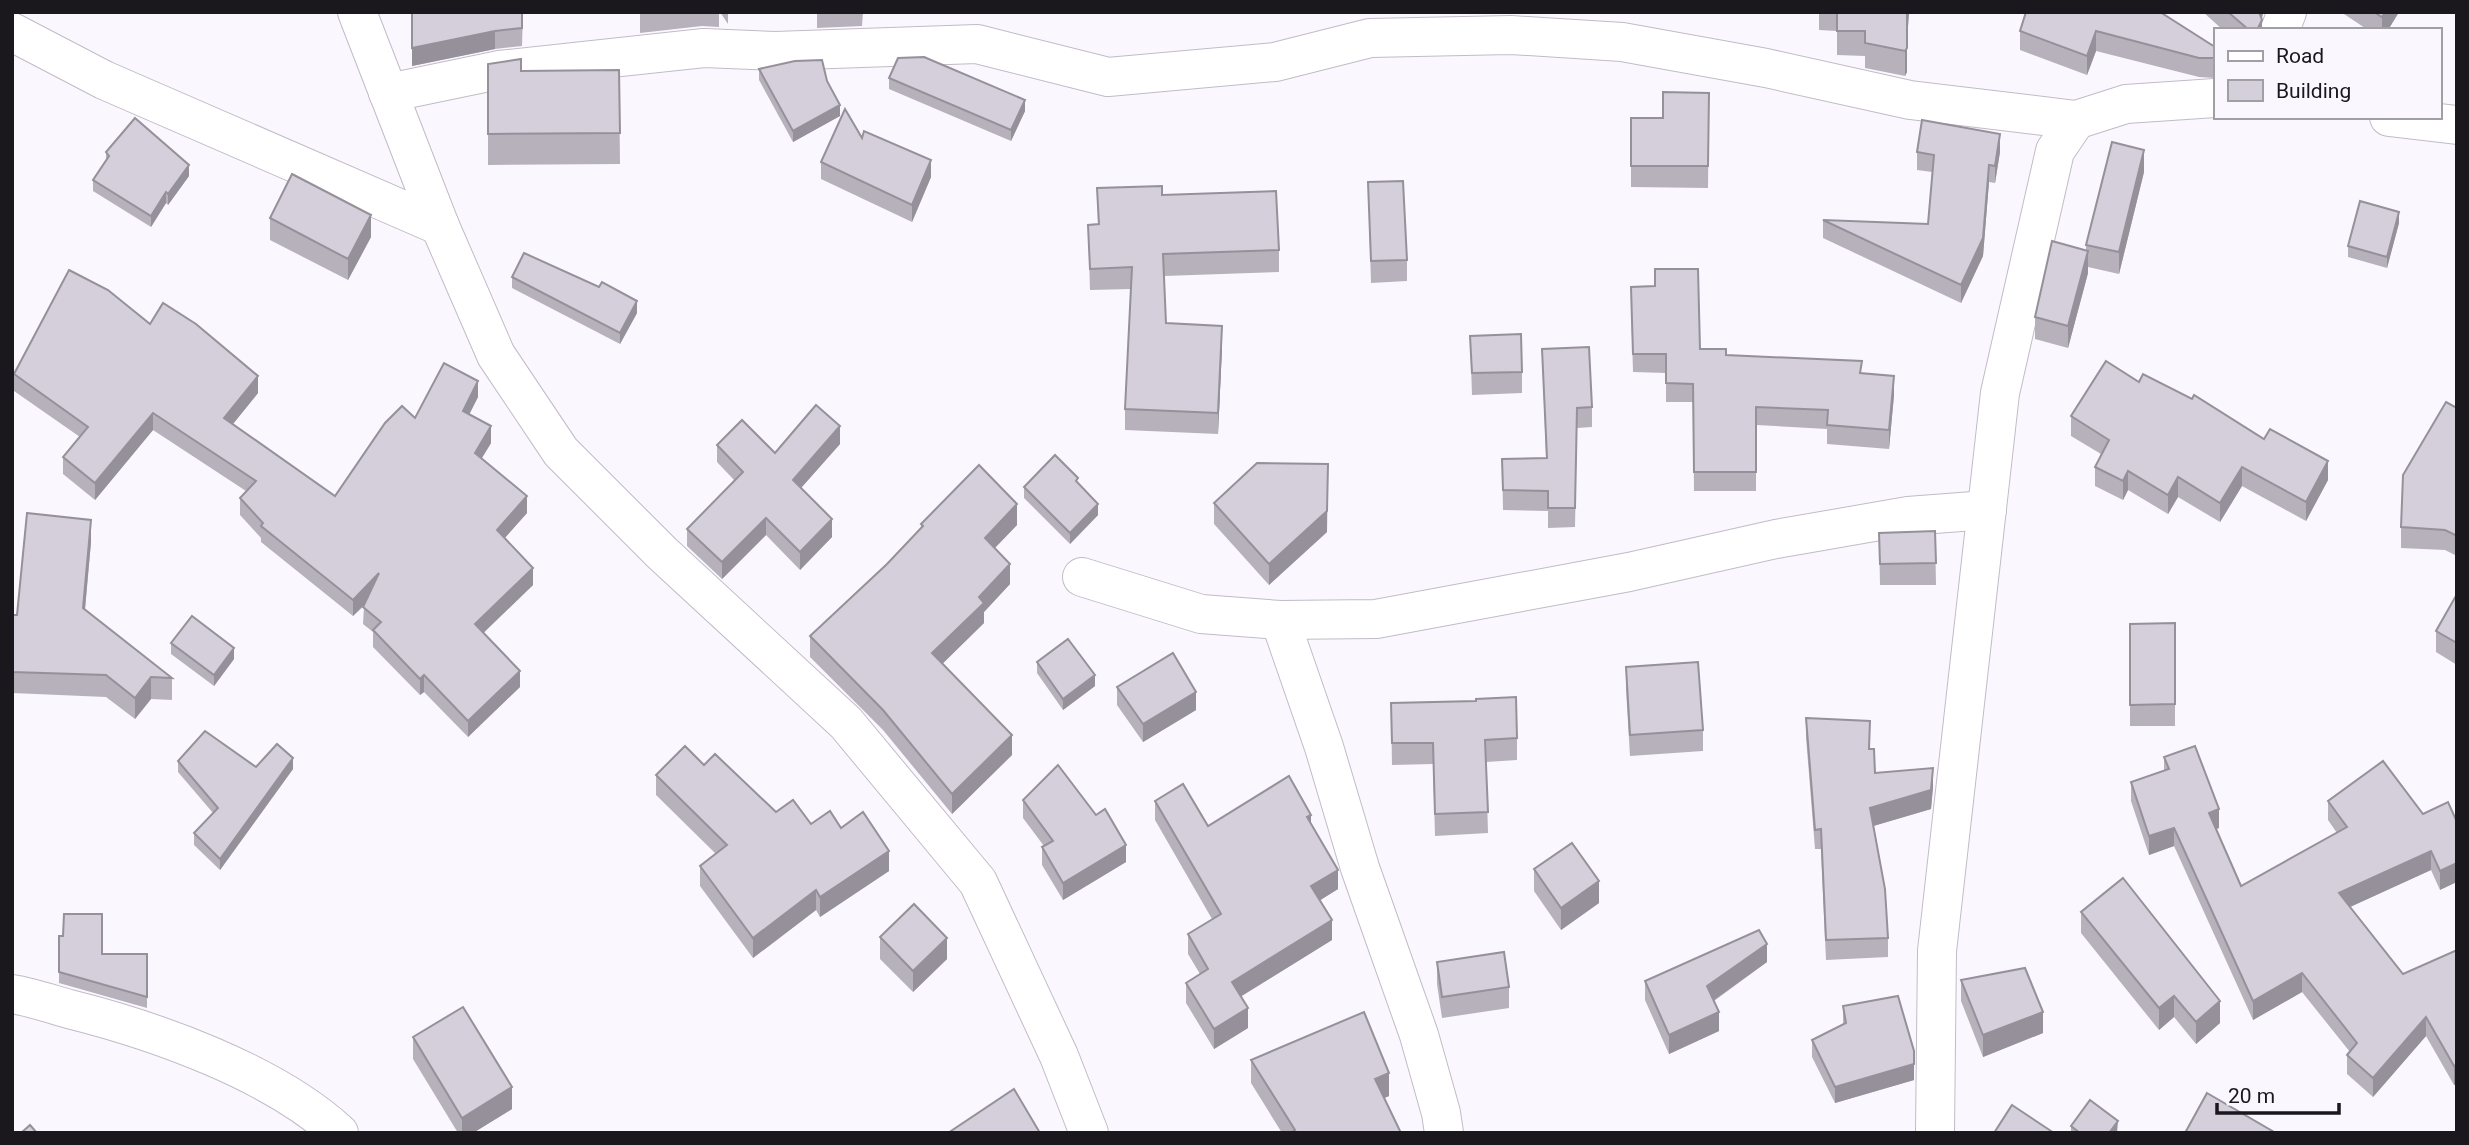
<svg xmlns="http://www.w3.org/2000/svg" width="2469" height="1145" font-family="Roboto,sans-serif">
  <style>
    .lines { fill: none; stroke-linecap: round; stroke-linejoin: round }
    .minor-casing { stroke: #c2bbc7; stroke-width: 40 }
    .minor { stroke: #fff; stroke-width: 38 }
    .wall { fill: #b7b1bc }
    .shaded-wall { fill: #959099 }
    .building { fill: #d5cedb; stroke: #959099; stroke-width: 2 }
  </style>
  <rect width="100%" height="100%" fill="#fbf7ff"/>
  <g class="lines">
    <!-- minor casing -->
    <g class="minor-casing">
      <g id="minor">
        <polyline points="357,12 440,226 496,355 561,452 662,553 846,723 978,882 1059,1056 1089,1133"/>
        <polyline points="2280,30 2287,12"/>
        <polyline points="12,32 104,80 440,226"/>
        <polyline points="388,93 499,70 704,48 775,51 977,44 1108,77 1275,62 1370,38 1511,35 1622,42 1766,68 1910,100 2076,120"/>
        <polyline points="2389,117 2457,125"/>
        <polyline points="1082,577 1201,614 1280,620 1376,619 1629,572 1776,539 1908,516 1987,510"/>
        <polyline points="1280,620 1324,747 1360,868 1419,1035 1441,1113 1444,1133"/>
        <path d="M 12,994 C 31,997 51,1004 69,1009 C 157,1031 272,1072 339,1133"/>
        <polyline points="1935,1133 1937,951 2000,393 2055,151 2076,120 2126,104 2215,98"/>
      </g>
    </g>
    <!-- minor -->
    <use href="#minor" class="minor"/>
  </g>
  <!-- wall -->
  <g class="wall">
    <polygon points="412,12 523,12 522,46 495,49 412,66"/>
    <polygon points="640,12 719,12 719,27 702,26 640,33"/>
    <polygon points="720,12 728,12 728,24"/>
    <polygon points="817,12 863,12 862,26 817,28"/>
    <polygon points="1819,12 1909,12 1907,39 1907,72 1905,76 1865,68 1865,56 1837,55 1837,31 1819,30"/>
    <polygon points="2026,12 2215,47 2215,78 2199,77 2096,51 2087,75 2020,50 2020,31"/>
    <polygon points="2203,12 2263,12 2262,19 2262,30 2223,30"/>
    <polygon points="2341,12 2399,12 2388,30 2368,30"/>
    <polygon points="488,64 521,71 619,70 620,164 488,165"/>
    <polygon points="759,69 827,81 840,116 793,142 759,80"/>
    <polygon points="889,78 1025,111 1011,141 889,89"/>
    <polygon points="1709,93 1708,188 1631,187 1631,118 1663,118"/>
    <polygon points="862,138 931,177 912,222 821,179 821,162"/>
    <polygon points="106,152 189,176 168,205 166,203 151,227 93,191 93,180 106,161"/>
    <polygon points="1917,152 2000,152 1995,183 1989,182 1983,256 1961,303 1823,238 1823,220 1928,224 1932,172 1917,170"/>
    <polygon points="2144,172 2119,274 2088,267 2088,273 2068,348 2035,339 2035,317 2086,251 2086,245"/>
    <polygon points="1368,182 1407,260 1407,281 1371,283"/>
    <polygon points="1097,188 1162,195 1279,250 1279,272 1164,276 1166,323 1222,347 1218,434 1125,430 1125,409 1131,289 1090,290 1088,225 1098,225"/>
    <polygon points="270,218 371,237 348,280 270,240"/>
    <polygon points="2399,223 2387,268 2348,257 2348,246"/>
    <polygon points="512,277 637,313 620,344 512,288"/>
    <polygon points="1631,305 1700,349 1726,355 1862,373 1894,395 1889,449 1827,444 1827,429 1756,425 1756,491 1694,491 1693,402 1666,402 1666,373 1633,372"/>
    <polygon points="150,324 258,393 233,424 335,496 415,418 478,397 469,414 491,443 482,458 527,513 504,538 533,585 483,633 520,687 468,737 424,692 420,695 373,647 373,632 363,624 364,606 353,616 261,542 261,538 240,515 240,498 246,491 153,430 95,500 63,474 63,457 80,437 14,391 14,374"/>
    <polygon points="1470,336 1522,372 1522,393 1472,395"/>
    <polygon points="1542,349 1592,407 1592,427 1577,428 1575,527 1548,528 1548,511 1503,510 1502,459 1546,458"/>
    <polygon points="2457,408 2457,556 2445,550 2401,548 2401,527"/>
    <polygon points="2071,416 2328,480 2306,521 2242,486 2220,522 2178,497 2168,514 2128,490 2123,500 2095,486 2095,467 2101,454 2071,436"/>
    <polygon points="840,444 801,488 832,537 800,570 766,535 722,579 687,546 687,529 735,481 717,462 717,445 775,453"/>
    <polygon points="1024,487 1098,515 1070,544 1024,498"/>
    <polygon points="1214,503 1327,532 1269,585 1214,524"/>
    <polygon points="921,524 1017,525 995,548 1010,584 984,612 984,623 942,664 1012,755 952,814 883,730 810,657 810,636 887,564 921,528"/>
    <polygon points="1935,531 1936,585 1880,585 1879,533"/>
    <polygon points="91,542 85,610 172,678 172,700 151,699 135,719 106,697 12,693 12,615 17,615"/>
    <polygon points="2457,594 2457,665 2436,652 2436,631"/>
    <polygon points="2175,623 2175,726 2130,726 2130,624"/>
    <polygon points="171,643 234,659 214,686 171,654"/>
    <polygon points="1037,662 1095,686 1063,710 1037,673"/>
    <polygon points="1626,667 1703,730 1703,751 1630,756 1626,689"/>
    <polygon points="1117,687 1196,710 1143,742 1117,705"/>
    <polygon points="1391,703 1517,738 1517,760 1486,762 1488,833 1435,836 1433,764 1392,765"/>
    <polygon points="1806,718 1870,749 1875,773 1933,787 1931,809 1873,826 1888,938 1888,957 1826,960 1821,849 1815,849 1806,737"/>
    <polygon points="2164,757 2219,828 2216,829 2241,886 2337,833 2328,820 2328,801 2423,814 2448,802 2440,890 2431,870 2350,907 2403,974 2457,950 2457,1084 2454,1085 2426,1036 2373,1097 2347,1074 2347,1055 2350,1052 2302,992 2253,1020 2174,846 2149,855 2131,801 2131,782 2164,771"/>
    <polygon points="178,761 293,769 220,870 194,845 194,833 213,813 178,772"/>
    <polygon points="704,765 776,812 811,824 841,828 889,871 820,917 816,910 753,958 700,886 700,866 716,854 656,795 656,775"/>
    <polygon points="1023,800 1126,862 1063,900 1042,865 1042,847 1044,846 1023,818"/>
    <polygon points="1155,801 1208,826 1311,825 1338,889 1320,900 1332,940 1241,996 1248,1028 1214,1049 1186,1003 1186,983 1200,974 1188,954 1188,934 1212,919 1155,820"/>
    <polygon points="1534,869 1599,903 1561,930 1534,891"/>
    <polygon points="2081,912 2220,1023 2196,1044 2174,1017 2159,1030 2081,933"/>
    <polygon points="59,936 102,954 147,954 147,1008 59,983"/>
    <polygon points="880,937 947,959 913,992 880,959"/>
    <polygon points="1437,962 1509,987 1509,1008 1442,1018 1437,984"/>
    <polygon points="1767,962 1714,1001 1719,1031 1669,1054 1645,1000 1645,981"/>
    <polygon points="1961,980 2043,1033 1983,1057 1961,1001"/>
    <polygon points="1843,1006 1914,1051 1914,1080 1835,1103 1812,1057 1812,1040 1843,1025"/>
    <polygon points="413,1037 512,1109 473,1133 458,1133 413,1059"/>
    <polygon points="1251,1060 1389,1096 1384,1098 1401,1133 1282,1133 1251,1083"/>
    <polygon points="2071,1126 2118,1132 2071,1133"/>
  </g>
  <!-- shaded-wall -->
  <g class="shaded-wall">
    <polygon points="1907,12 1909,12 1907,42"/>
    <polygon points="2258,12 2263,13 2261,21 2262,20 2262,30 2257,30"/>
    <polygon points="2385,12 2399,12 2388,30 2382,30 2382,17"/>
    <polygon points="495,31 495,49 412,66 412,48"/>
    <polygon points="2096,31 2096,51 2087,75 2087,56"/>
    <polygon points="1907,48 1907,72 1905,76 1905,51"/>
    <polygon points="1025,100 1025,111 1011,141 1011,130"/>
    <polygon points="840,105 840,116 793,142 793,131"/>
    <polygon points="2000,134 2000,152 1995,183 1995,166"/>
    <polygon points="2144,150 2144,172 2119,274 2119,252"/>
    <polygon points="931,160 931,177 912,222 912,205"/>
    <polygon points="189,165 189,176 168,205 168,194"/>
    <polygon points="1989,165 1989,182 1983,256 1961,303 1961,285"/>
    <polygon points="166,192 166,203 151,227 151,216"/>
    <polygon points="2399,212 2399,223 2387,268 2387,257"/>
    <polygon points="371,215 371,237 348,280 348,259"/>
    <polygon points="2088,251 2088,273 2068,348 2068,326"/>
    <polygon points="637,301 637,313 620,344 620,333"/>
    <polygon points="1222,326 1222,347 1218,434 1218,413"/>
    <polygon points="258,376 258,393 224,435 224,418"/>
    <polygon points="1894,376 1894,395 1889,449 1889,430"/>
    <polygon points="478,381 478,397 463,427 463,411"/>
    <polygon points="153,413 153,430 95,500 95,483"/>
    <polygon points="491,426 491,443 475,469 475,453"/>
    <polygon points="840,426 840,444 793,497 793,480"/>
    <polygon points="2328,461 2328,480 2306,521 2306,502"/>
    <polygon points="1328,464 1327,532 1269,585 1269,564"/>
    <polygon points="2242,467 2242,486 2220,522 2220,503"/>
    <polygon points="2128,471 2128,490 2123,500 2123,481"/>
    <polygon points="2178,477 2178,497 2168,514 2168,495"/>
    <polygon points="527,496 527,513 497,547 497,530"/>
    <polygon points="1017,504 1017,525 985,558 985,538"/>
    <polygon points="1098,504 1098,515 1070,544 1070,533"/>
    <polygon points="766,518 766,535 722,579 722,562"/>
    <polygon points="832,519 832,537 800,570 800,552"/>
    <polygon points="91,520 91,542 83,630 83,608"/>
    <polygon points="1010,564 1010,584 984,612 984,623 932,674 932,653 979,597"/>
    <polygon points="533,568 533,585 475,641 475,624"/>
    <polygon points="379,573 379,589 353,616 353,600"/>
    <polygon points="234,648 234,659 214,686 214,675"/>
    <polygon points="520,671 520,687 468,737 468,721"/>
    <polygon points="424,675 424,692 420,695 420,679"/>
    <polygon points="1095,675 1095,686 1063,710 1063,699"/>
    <polygon points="151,677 151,699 135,719 135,698"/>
    <polygon points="1196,692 1196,710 1143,742 1143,724"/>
    <polygon points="1012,735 1012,755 952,814 952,794"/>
    <polygon points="293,758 293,769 220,870 220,859"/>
    <polygon points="1933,768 1933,787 1931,809 1870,827 1870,808"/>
    <polygon points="2219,809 2219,828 2209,832 2209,813"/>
    <polygon points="1311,815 1311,834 1307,817"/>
    <polygon points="2174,828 2174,846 2149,855 2149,836"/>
    <polygon points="1126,845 1126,862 1063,900 1063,883"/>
    <polygon points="889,851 889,871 820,917 820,897"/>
    <polygon points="2431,851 2431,870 2339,912 2339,893"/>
    <polygon points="2457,863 2457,882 2440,890 2440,871"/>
    <polygon points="1338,870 1338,889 1311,906 1311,886"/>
    <polygon points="1599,881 1599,903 1561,930 1561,908"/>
    <polygon points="816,890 816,910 753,958 753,938"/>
    <polygon points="1332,920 1332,940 1232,1002 1232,982"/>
    <polygon points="947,938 947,959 913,992 913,971"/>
    <polygon points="1767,944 1767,962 1707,1005 1707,986"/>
    <polygon points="2302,973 2302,992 2253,1020 2253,1001"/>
    <polygon points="2174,996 2174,1017 2159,1030 2159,1008"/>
    <polygon points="2220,1001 2220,1023 2196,1044 2196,1022"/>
    <polygon points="1248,1008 1248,1028 1214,1049 1214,1029"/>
    <polygon points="1719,1012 1719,1031 1669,1054 1669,1035"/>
    <polygon points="2043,1012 2043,1033 1983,1057 1983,1035"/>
    <polygon points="2426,1017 2426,1036 2373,1097 2373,1078"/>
    <polygon points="1914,1064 1914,1080 1835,1103 1835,1087"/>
    <polygon points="2457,1065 2457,1084 2454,1085 2454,1066"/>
    <polygon points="1389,1073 1389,1096 1375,1102 1375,1079"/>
    <polygon points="512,1087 512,1109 473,1133 462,1133 462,1118"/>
    <polygon points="2118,1121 2117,1133 2109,1133"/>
  </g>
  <!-- building -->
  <g class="building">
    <polygon points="412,12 522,12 522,28 495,31 412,48"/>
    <polygon points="1837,12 1907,12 1907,48 1905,51 1865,43 1865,31 1837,31"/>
    <polygon points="2026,12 2160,12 2215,47 2215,58 2199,58 2096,31 2087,56 2020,31"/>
    <polygon points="2228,12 2259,12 2262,20 2257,30 2249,30"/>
    <polygon points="2374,12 2385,12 2382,17"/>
    <polygon points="924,57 1025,100 1011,130 889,78 898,58"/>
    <polygon points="521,59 521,71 619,70 620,133 488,134 488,64"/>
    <polygon points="822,60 827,81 840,105 793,131 759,69 795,61"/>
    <polygon points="1663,92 1709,93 1708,166 1631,166 1631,118 1663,118"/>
    <polygon points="845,109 862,138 864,131 931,160 912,205 821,162"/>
    <polygon points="135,118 189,165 168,194 166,192 151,216 93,180 109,156 106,152"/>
    <polygon points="1922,120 2000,134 1995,166 1989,165 1983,238 1961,285 1823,220 1928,224 1934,155 1917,152"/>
    <polygon points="2112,142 2144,150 2119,252 2086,245"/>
    <polygon points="292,174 371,215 348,259 270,218"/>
    <polygon points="1403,181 1407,260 1371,261 1368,182"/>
    <polygon points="1162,186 1162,195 1276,191 1279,250 1163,254 1166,323 1222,326 1218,413 1125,409 1132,267 1090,269 1088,225 1099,224 1097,188"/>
    <polygon points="2360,201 2399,212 2387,257 2348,246"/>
    <polygon points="2052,241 2088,251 2068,326 2035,317"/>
    <polygon points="524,253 599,287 602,282 637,301 620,333 512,277"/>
    <polygon points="1655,269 1698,269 1700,349 1726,349 1726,355 1862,361 1860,373 1894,376 1889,430 1827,425 1828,410 1756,407 1756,472 1694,472 1693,384 1666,383 1666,354 1633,354 1631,287 1655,286"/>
    <polygon points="69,270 108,290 150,324 163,303 196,324 258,376 224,418 335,496 385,423 402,406 415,418 444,363 478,381 463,411 491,426 475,453 527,496 497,530 533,568 475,624 520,671 468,721 424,675 420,679 373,630 381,622 363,607 379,573 353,600 261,526 263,523 240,498 256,481 153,413 95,483 63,457 88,427 14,374"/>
    <polygon points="1521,334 1522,372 1472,373 1470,336"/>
    <polygon points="1589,347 1592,407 1577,408 1575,508 1548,508 1548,491 1503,490 1502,459 1547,458 1542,349"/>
    <polygon points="2106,361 2139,382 2143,374 2192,399 2194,395 2264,439 2270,429 2328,461 2306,502 2242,467 2220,503 2178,477 2168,495 2128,471 2123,481 2095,467 2109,440 2071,416"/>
    <polygon points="2446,402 2457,408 2457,536 2445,530 2401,527 2403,475"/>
    <polygon points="816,405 840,426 793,480 832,519 800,552 766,518 722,562 687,529 743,472 717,445 742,420 775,453"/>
    <polygon points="1055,455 1078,478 1076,481 1098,504 1070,533 1024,487"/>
    <polygon points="1257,463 1328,464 1327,511 1269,564 1214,503"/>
    <polygon points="979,465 1017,504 985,538 1010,564 979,597 984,603 932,653 1012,735 952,794 883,710 810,636 887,564 923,526 921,524"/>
    <polygon points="27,513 91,520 83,608 172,678 151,677 135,698 106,675 12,672 12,615 17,615"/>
    <polygon points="1935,531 1936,563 1880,564 1879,533"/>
    <polygon points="2457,594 2457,643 2436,631"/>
    <polygon points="192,616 234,648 214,675 171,643"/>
    <polygon points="2175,623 2175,704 2130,705 2130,624"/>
    <polygon points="1068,639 1095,675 1063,699 1037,662"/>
    <polygon points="1173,653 1196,692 1143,724 1117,687"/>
    <polygon points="1698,662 1703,730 1630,735 1626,667"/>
    <polygon points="1516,697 1517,738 1485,740 1488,812 1435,814 1433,743 1392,743 1391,703 1476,701 1476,699"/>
    <polygon points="1806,718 1870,721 1869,749 1874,749 1875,773 1933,768 1931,790 1870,808 1885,889 1888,938 1826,940 1821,829 1815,830"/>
    <polygon points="205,731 256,767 277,744 293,758 220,859 194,833 218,808 178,761"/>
    <polygon points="685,746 704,765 715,754 776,812 793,800 811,824 830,811 841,828 863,812 889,851 820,897 816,890 753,938 700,866 727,845 656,775"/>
    <polygon points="2195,746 2219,809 2209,813 2241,886 2347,827 2328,801 2383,761 2423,814 2448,802 2457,822 2457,863 2440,871 2431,851 2339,893 2403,974 2457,950 2457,1065 2454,1066 2426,1017 2373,1078 2347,1055 2357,1043 2302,973 2253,1001 2174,828 2149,836 2131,782 2169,769 2164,757"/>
    <polygon points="1058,765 1096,815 1105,809 1126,845 1063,883 1042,847 1053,841 1023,800"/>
    <polygon points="1289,776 1311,815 1307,817 1338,870 1311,886 1332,920 1232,982 1248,1008 1214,1029 1186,983 1208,969 1188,934 1221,914 1155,801 1183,784 1208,826"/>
    <polygon points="1572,843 1599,881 1561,908 1534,869"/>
    <polygon points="2123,878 2220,1001 2196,1022 2174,996 2159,1008 2081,912"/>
    <polygon points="914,904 947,938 913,971 880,937"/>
    <polygon points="64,914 102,914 102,954 147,954 147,997 59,972 59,936 63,936"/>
    <polygon points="1759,930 1767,944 1707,986 1719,1012 1669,1035 1645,981"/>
    <polygon points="1504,952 1509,987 1442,997 1437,962"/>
    <polygon points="2025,968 2043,1012 1983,1035 1961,980"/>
    <polygon points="1898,996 1914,1051 1914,1064 1835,1087 1812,1040 1846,1023 1843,1006"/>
    <polygon points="463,1007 512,1087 462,1118 413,1037"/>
    <polygon points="1364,1012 1389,1073 1375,1079 1401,1133 1290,1133 1295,1130 1251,1060"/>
    <polygon points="1014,1089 1040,1133 948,1133"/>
    <polygon points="2207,1093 2274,1132 2273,1133 2185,1133"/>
    <polygon points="2090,1100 2118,1121 2109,1133 2080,1133 2071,1126"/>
    <polygon points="2012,1105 2054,1133 1994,1133"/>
    <polygon points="30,1125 37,1133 21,1133"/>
  </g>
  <!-- border -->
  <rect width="2469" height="1145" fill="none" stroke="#1a181c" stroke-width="28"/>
  <!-- legend -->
  <rect x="2214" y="28" width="228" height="91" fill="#fbf7ff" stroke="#a19ea4" stroke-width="2"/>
  <rect x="2228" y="51" width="35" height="10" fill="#ffffff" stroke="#a19ea4" stroke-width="2"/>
  <text x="2276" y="63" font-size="21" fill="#1a181c">Road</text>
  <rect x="2228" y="80" width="35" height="21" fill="#d5cedb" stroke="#a19ea4" stroke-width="2"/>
  <text x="2276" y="98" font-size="21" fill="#1a181c">Building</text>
  <!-- scale -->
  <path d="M2217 1103v10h122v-10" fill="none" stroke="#1a181c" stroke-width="3.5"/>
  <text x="2228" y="1103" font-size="21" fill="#1a181c" stroke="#fbf7ff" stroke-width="5" paint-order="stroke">20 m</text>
</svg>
